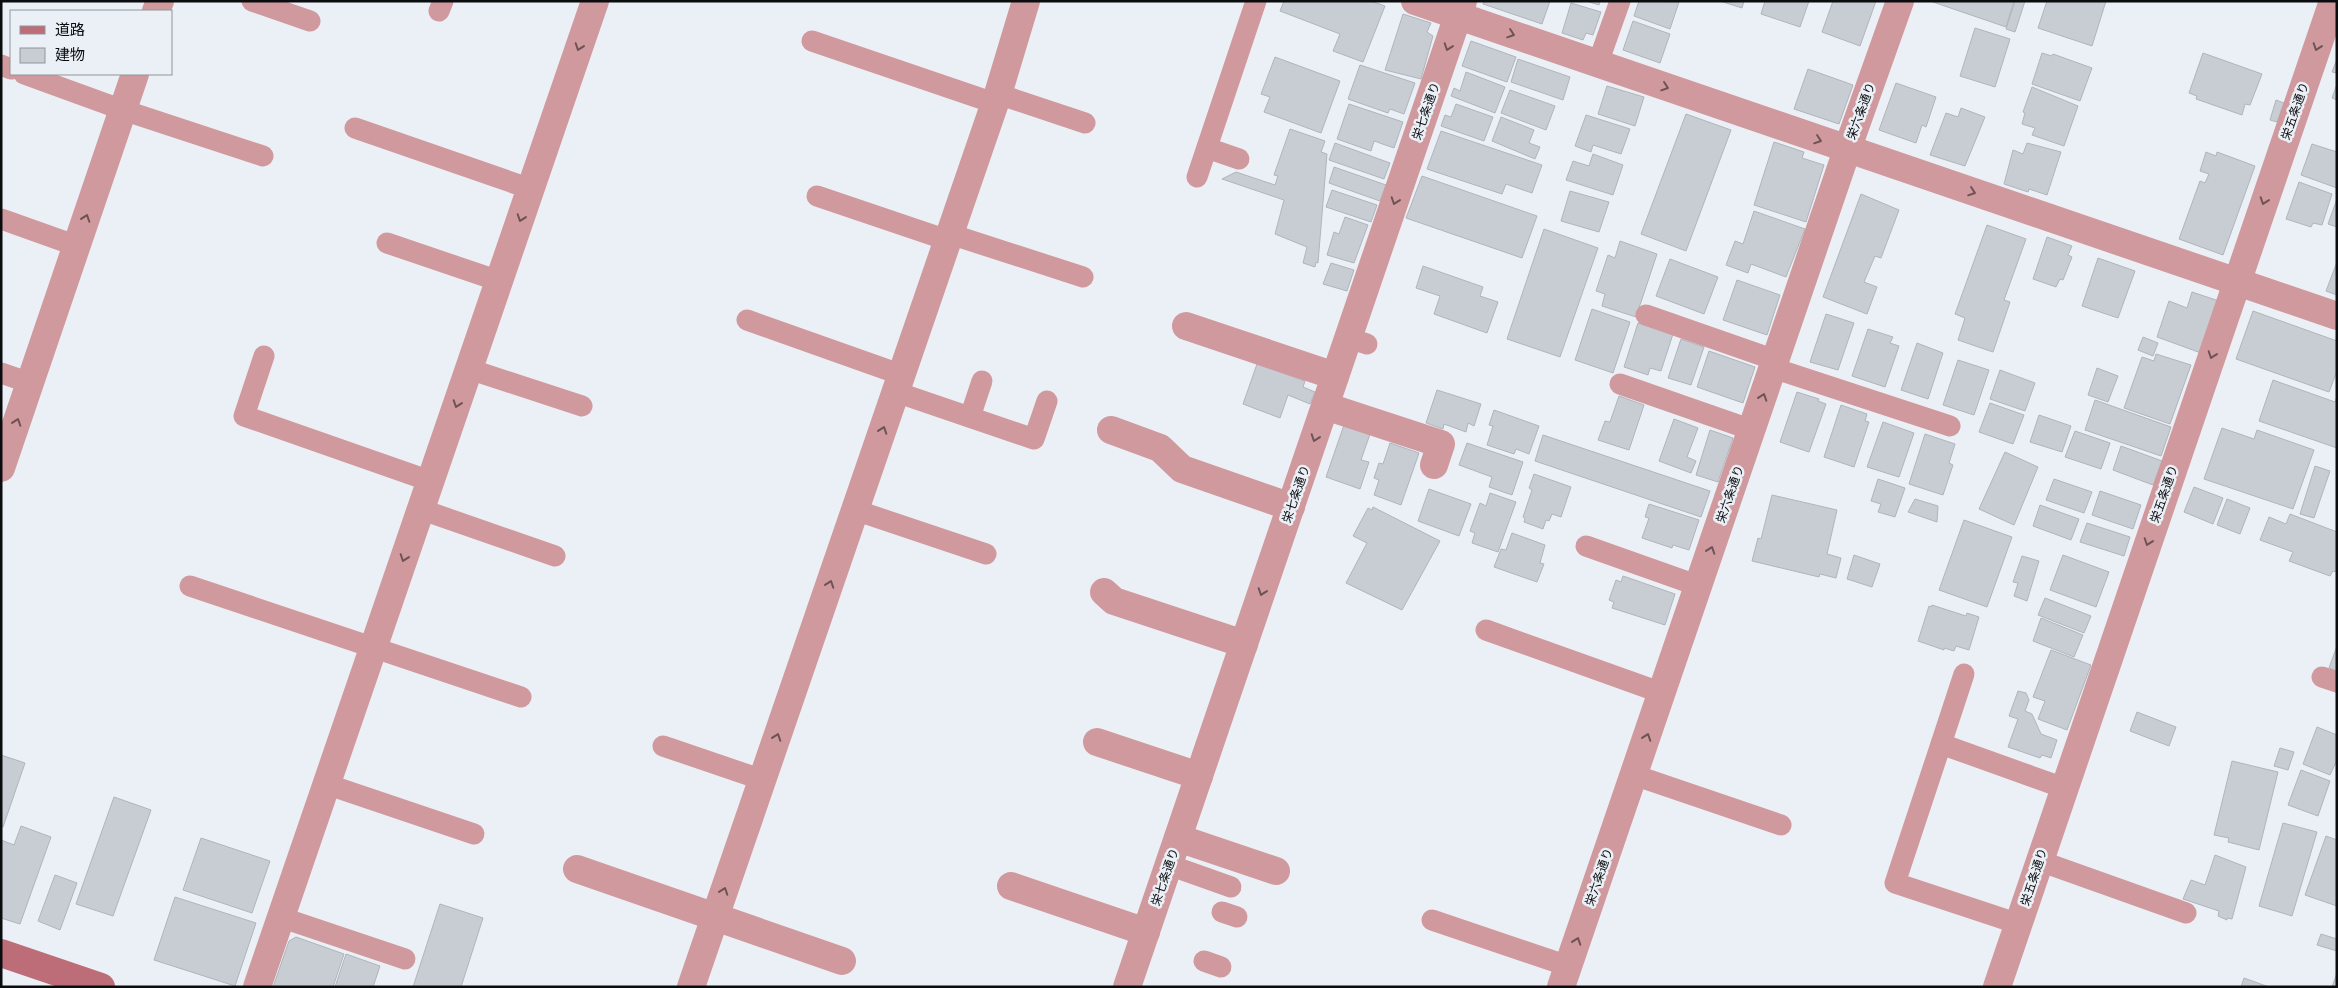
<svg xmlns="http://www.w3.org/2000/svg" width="2338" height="988" font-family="'Fira Sans','Noto Sans JP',sans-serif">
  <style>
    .building { fill: #c7cdd2; stroke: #b0b5bb }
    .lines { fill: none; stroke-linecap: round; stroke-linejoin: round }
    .lane { stroke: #d0999e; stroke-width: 21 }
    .street { stroke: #d0999e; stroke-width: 28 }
    .secondary { stroke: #bc6d77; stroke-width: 28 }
    .oneway { stroke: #6d5256 }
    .labels { text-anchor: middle; stroke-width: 5; stroke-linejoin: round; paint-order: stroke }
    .street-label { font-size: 12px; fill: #0a0c0e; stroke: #ebf0f6 }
  </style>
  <rect width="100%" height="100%" fill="#ebf0f6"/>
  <!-- building -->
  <g class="building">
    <polygon points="1284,1 1371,1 1385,6 1363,62 1333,51 1340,34 1280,11"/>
    <polygon points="1484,1 1550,1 1542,24 1483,4"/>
    <polygon points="1586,1 1600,1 1599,5"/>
    <polygon points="1639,1 1679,2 1670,29 1634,16"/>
    <polygon points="1720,1 1744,1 1742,8"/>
    <polygon points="1765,1 1809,1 1800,27 1761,14"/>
    <polygon points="1833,1 1876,1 1860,46 1822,32"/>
    <polygon points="1930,1 2014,1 2006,27"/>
    <polygon points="2015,1 2025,1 2015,32 2006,29"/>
    <polygon points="2047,1 2106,1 2092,46 2038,28"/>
    <polygon points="1571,3 1601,12 1593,35 1586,33 1583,40 1562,33"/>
    <polygon points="1403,14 1431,23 1427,32 1433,36 1421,79 1385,70"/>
    <polygon points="1633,21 1670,34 1660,63 1623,50"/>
    <polygon points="1975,28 2010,39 1995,87 1960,76"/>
    <polygon points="1471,41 1516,57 1507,82 1462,66"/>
    <polygon points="2042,53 2052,56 2053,54 2092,68 2080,101 2032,84"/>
    <polygon points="2203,53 2262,74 2250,105 2245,104 2242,115 2196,99 2197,96 2189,93"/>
    <polygon points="1275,57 1340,81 1321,133 1264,112 1270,97 1261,94"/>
    <polygon points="1518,59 1570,77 1563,100 1511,82"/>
    <polygon points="2337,59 2337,73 2332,72"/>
    <polygon points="1360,65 1415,83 1404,114 1390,109 1388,113 1348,99"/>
    <polygon points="1808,69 1853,85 1839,124 1794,109"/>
    <polygon points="1466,72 1505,87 1495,113 1451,96 1454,88 1460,91"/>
    <polygon points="1896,83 1936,97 1926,127 1922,125 1916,143 1879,130"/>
    <polygon points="2337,84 2337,100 2332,98"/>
    <polygon points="1607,86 1644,97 1635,126 1598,114"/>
    <polygon points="2032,87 2078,106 2064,146 2032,135 2035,128 2022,124 2025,113 2023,112"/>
    <polygon points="1510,90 1555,106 1546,130 1501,113"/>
    <polygon points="2276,100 2284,103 2277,122 2270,120"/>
    <polygon points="1349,104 1403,122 1394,148 1374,141 1371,151 1337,139"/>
    <polygon points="1456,104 1493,117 1484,141 1441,126 1445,115 1451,117"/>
    <polygon points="1961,108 1985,117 1965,166 1930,155 1946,113 1958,117"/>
    <polygon points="1686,114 1731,130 1686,251 1641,234"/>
    <polygon points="1586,115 1630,129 1621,154 1593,145 1591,152 1575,146"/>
    <polygon points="1501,117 1534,130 1529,143 1540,147 1535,159 1492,141"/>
    <polygon points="1290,129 1325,141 1321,152 1327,154 1318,263 1316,262 1315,267 1303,263 1307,247 1275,234 1284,200 1222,179 1236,172 1275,185 1278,176 1274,175"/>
    <polygon points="1441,131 1542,165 1532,193 1506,184 1502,194 1427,169"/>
    <polygon points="1774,142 1804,152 1802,158 1824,165 1806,222 1754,205"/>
    <polygon points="1335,143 1390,163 1384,179 1329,160"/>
    <polygon points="2027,143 2061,152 2047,195 2029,189 2028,192 2004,184 2013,150 2023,154"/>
    <polygon points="2312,144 2337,152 2337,188 2301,175"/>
    <polygon points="2206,152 2216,156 2217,152 2255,166 2223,255 2179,239 2200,181 2205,183 2209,174 2200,171"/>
    <polygon points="1593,154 1623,165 1613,195 1566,180 1573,161 1589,166"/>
    <polygon points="1334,167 1386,185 1380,201 1329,183"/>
    <polygon points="1422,176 1537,216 1522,258 1406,218"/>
    <polygon points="2299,182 2332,194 2322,225 2313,223 2311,227 2286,219"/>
    <polygon points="1332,190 1377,205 1371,222 1326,207"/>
    <polygon points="1570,191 1609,202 1599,232 1561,221"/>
    <polygon points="1861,194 1899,210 1881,258 1875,256 1864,282 1877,287 1867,314 1823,297"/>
    <polygon points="2337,199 2337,227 2328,224"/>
    <polygon points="1754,211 1805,229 1786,277 1751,264 1748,273 1726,265 1735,241 1743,244"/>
    <polygon points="1345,217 1368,225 1354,263 1327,255 1334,232 1339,234"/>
    <polygon points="1987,225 2026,239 2004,300 2010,302 1993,352 1958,340 1965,318 1955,314"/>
    <polygon points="1544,229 1598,248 1560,357 1507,339"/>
    <polygon points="2047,237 2072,246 2068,255 2072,257 2063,280 2060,279 2056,287 2033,279"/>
    <polygon points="1620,241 1657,254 1636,317 1602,306 1605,294 1596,291 1608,255 1615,258"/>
    <polygon points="2098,258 2135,271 2118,318 2082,306"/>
    <polygon points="1670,259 1718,277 1704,314 1656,296"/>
    <polygon points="2337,262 2337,295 2326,291"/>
    <polygon points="1331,263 1354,270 1347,291 1323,284"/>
    <polygon points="1423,266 1483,287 1480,296 1498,302 1487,333 1434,314 1440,296 1416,288"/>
    <polygon points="1737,280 1780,295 1767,335 1723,320"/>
    <polygon points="2192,292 2219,301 2201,353 2157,337 2169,301 2187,308"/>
    <polygon points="1592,309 1630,322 1613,373 1575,360"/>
    <polygon points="2253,311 2337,341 2337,371 2329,392 2236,359"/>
    <polygon points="1826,314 1854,323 1838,370 1810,362"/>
    <polygon points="1638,323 1673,334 1661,371 1650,368 1648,375 1624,367"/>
    <polygon points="1868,329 1893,337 1890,343 1899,346 1885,387 1852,376"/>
    <polygon points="2143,337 2158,343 2153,356 2138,350"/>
    <polygon points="1681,339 1704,347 1691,385 1668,378"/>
    <polygon points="1917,343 1943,353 1928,399 1901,390"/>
    <polygon points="1709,351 1755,367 1743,403 1697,387"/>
    <polygon points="2156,354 2191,365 2170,424 2124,408 2142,357 2154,361"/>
    <polygon points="1958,360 1989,370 1974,415 1943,405"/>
    <polygon points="1257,364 1305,381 1303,387 1315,392 1310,404 1288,395 1280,418 1243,404"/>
    <polygon points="2097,368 2118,376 2108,402 2088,395"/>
    <polygon points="2000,370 2035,383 2025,411 1990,399"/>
    <polygon points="2273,380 2335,402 2337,397 2337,448 2259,421"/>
    <polygon points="1437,390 1481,404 1474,426 1468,423 1466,432 1444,424 1443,429 1426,423"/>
    <polygon points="1797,392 1819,399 1818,401 1826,404 1809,452 1780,442"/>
    <polygon points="1619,396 1644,405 1629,450 1598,440 1605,421 1610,422"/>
    <polygon points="2095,400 2171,427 2161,456 2085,430"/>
    <polygon points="1990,403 2024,415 2013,444 1979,432"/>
    <polygon points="1841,405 1867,414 1865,421 1869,422 1854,467 1824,457"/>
    <polygon points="1494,410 1539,426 1529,454 1516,449 1514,454 1487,445 1493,426 1489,425"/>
    <polygon points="2039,415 2071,426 2062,452 2030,442"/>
    <polygon points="1674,419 1698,428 1687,457 1696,461 1691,473 1659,461"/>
    <polygon points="1883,422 1914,433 1899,477 1867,467"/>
    <polygon points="1344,425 1370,434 1361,460 1369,462 1360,489 1326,477"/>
    <polygon points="2222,428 2254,439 2257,430 2314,450 2293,509 2204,479"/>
    <polygon points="1710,430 1733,438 1718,482 1696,475"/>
    <polygon points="2075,431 2110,443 2101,469 2065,457"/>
    <polygon points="1925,434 1955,444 1949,463 1953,465 1943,495 1909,484"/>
    <polygon points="1543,435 1710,491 1701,517 1535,461"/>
    <polygon points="1390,443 1419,453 1401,505 1374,495 1379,480 1374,478 1379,463 1383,464"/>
    <polygon points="1467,443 1523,462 1512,495 1489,487 1492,477 1459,465"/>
    <polygon points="2121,446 2162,461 2153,485 2113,470"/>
    <polygon points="2005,452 2038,467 2014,525 1979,509"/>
    <polygon points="2315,466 2330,471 2314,518 2300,514"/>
    <polygon points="1534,474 1571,487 1561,517 1552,514 1549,521 1546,520 1543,529 1524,522 1525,518 1523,517 1532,490 1529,488"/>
    <polygon points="1878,479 1905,488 1895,517 1878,512 1881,504 1871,501"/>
    <polygon points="2054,479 2092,492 2084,513 2046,500"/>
    <polygon points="2194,487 2223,498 2213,524 2184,512"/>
    <polygon points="1429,489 1471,504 1459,536 1418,521"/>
    <polygon points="2100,491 2141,505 2133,529 2092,515"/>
    <polygon points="1490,493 1516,502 1498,552 1472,543 1475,533 1470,531 1480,503 1486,506"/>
    <polygon points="1772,495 1837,510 1827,554 1841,558 1836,578 1820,574 1819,577 1752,561 1758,538 1761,539"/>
    <polygon points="1915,499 1938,506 1937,522 1908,512"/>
    <polygon points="2227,499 2250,508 2240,534 2217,525"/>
    <polygon points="1649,504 1699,520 1689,550 1673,545 1672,548 1642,538 1649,518 1645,517"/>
    <polygon points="2040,505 2079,519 2071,540 2033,526"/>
    <polygon points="1373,507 1440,541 1402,610 1346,583 1367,543 1353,536 1368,508 1372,510"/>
    <polygon points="2290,514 2337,532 2337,572 2333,571 2330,576 2289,561 2293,552 2260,540 2269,517 2286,524"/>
    <polygon points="1964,520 2012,537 1987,607 1939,590"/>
    <polygon points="2087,523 2130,537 2124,556 2080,542"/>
    <polygon points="1512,533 1545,545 1540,563 1544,564 1537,582 1494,567 1501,549 1506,550"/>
    <polygon points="1854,555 1880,564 1872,587 1847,579"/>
    <polygon points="2063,555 2109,572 2096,607 2050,590"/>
    <polygon points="2022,556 2039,561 2027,601 2014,596 2018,583 2013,582"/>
    <polygon points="1623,576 1675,594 1665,625 1612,608 1614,602 1609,600 1616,580 1621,582"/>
    <polygon points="2045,598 2091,616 2084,633 2038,615"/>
    <polygon points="1932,605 1966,616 1967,613 1979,617 1969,650 1956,646 1954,651 1944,648 1944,650 1918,641 1929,606 1931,607"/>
    <polygon points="2041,618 2083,635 2074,657 2033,641"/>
    <polygon points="2337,646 2337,671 2329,668"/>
    <polygon points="2051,650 2091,665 2067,730 2038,719 2045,701 2033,697"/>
    <polygon points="2018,691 2026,693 2029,700 2025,711 2032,714 2041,734 2057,740 2051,758 2042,755 2040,758 2008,747 2018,719 2009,716"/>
    <polygon points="2137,712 2176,727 2169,746 2130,731"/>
    <polygon points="2317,727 2337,735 2337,760 2330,775 2303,764"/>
    <polygon points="2280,748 2294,752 2288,770 2274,766"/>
    <polygon points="1,755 25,763 3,827 1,827"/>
    <polygon points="2232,761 2278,772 2259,850 2228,842 2229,838 2214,835"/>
    <polygon points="2301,770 2330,781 2318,816 2288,805"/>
    <polygon points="114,797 151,810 113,916 76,904"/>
    <polygon points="2283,823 2317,832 2292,916 2259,906"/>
    <polygon points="21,826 51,837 20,924 1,918 1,840 14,845"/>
    <polygon points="2326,836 2337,840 2337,906 2305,895"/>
    <polygon points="201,838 270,861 252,913 183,890"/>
    <polygon points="2215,855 2246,867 2232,919 2227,918 2227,920 2218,916 2219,911 2183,899 2191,880 2205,885"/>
    <polygon points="55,875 77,883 60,930 38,921"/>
    <polygon points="175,897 256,923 235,986 154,960"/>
    <polygon points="440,904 483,918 461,987 413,987"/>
    <polygon points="2321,934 2337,939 2337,951 2317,945"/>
    <polygon points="296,937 344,954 333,987 273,987 289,941"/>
    <polygon points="346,954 380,966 373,987 335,987"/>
    <polygon points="2337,973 2337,987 2332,987"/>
    <polygon points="2244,978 2269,987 2241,987"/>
  </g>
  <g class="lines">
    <!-- lane -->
    <g class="lane">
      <polyline points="252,1 310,21"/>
      <polyline points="439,11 443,1"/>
      <polyline points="812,41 994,103"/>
      <polyline points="1598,63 1620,1"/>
      <polyline points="1,65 11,69"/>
      <polyline points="24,74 123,110 263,156"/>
      <polyline points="998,94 1085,123"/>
      <polyline points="355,128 531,189"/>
      <polyline points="1207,148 1239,159"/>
      <polyline points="1197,177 1256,1"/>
      <polyline points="817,196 947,240"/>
      <polyline points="1,219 77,246"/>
      <polyline points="950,234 1083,277"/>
      <polyline points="387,243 499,281"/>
      <polyline points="1646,315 1775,360"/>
      <polyline points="747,320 902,375"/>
      <polyline points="1348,338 1367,344"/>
      <polyline points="264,356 244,416 430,481"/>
      <polyline points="1773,368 1950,426"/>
      <polyline points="469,369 582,406"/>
      <polyline points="1,373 30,383"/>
      <polyline points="1620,384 1752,430"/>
      <polyline points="896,392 1034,439 1047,401"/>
      <polyline points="970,417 982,381"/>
      <polyline points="420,509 555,556"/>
      <polyline points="855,510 986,554"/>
      <polyline points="1586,546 1699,586"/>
      <polyline points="190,586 521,697"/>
      <polyline points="1486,630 1662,693"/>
      <polyline points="2322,677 2337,682"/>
      <polyline points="1941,744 1964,674"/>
      <polyline points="663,746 763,780"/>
      <polyline points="1634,775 1781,825"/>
      <polyline points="326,784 474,834"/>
      <polyline points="2040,861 2186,913"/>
      <polyline points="1169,865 1231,887"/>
      <polyline points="1222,912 1237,917"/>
      <polyline points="280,917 405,959"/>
      <polyline points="1432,920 1568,966"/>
      <polyline points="2019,924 1895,883 1941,744 2064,788"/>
      <polyline points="1204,961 1221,967"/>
    </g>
    <!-- street -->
    <g class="street">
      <polyline points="1415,1 2337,316"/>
      <polyline points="156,11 160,1"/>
      <polyline points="1186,326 1335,376"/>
      <polyline points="1325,406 1441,444 1434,465"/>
      <polyline points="1111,430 1160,448 1182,469 1291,507"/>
      <polyline points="1,468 135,74"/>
      <polyline points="1104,592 1114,601 1244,644"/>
      <polyline points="1097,742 1199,776"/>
      <polyline points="1178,838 1276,871"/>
      <polyline points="577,869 842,961"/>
      <polyline points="1011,886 1146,932"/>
      <polyline points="257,987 595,1"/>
      <polyline points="691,987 998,94 1026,1"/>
      <polyline points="1127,987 1463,1"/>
      <polyline points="1561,987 1847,150 1900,1"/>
      <polyline points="1997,987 2333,1"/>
    </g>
    <!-- secondary -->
    <polyline class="secondary" points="1,953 101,987"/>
  </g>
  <!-- one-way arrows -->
  <defs><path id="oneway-chevron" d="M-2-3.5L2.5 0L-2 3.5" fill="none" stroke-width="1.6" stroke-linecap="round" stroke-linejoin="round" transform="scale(1.25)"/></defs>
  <g class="oneway">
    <use href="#oneway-chevron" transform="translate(1511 34) rotate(19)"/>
    <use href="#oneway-chevron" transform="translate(579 47) rotate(109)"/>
    <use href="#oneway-chevron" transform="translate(1448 47) rotate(109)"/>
    <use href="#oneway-chevron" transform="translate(2317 47) rotate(109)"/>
    <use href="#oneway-chevron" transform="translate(1665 87) rotate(19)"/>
    <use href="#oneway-chevron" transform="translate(1818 140) rotate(19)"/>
    <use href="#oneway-chevron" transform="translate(1972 192) rotate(19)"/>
    <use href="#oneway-chevron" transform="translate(1395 201) rotate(109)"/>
    <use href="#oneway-chevron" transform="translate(2264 201) rotate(109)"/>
    <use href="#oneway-chevron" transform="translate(86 218) rotate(-71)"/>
    <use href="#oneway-chevron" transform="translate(521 218) rotate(109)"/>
    <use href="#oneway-chevron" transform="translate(2212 355) rotate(109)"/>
    <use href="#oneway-chevron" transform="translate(1763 397) rotate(-71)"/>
    <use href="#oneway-chevron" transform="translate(457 404) rotate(109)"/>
    <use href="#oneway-chevron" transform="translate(17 422) rotate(-71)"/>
    <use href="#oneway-chevron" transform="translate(883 430) rotate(-71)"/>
    <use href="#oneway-chevron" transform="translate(1315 438) rotate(109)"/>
    <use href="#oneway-chevron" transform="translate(2148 542) rotate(109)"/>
    <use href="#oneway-chevron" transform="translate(1711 550) rotate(-71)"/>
    <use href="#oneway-chevron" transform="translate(404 558) rotate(109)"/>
    <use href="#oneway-chevron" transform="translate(830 584) rotate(-71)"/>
    <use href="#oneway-chevron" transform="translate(1262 592) rotate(109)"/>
    <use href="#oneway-chevron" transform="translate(777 737) rotate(-71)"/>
    <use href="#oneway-chevron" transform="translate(1647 737) rotate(-71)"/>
    <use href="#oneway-chevron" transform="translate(724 891) rotate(-71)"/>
    <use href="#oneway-chevron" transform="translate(1577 941) rotate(-71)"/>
  </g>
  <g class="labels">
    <!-- street labels -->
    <g class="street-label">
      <text transform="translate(1426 111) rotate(-71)" y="4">栄七条通り</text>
      <text transform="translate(1861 111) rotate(-70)" y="4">栄六条通り</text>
      <text transform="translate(2295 111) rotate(-71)" y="4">栄五条通り</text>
      <text transform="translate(1296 494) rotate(-71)" y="4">栄七条通り</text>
      <text transform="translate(1730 494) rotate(-71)" y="4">栄六条通り</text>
      <text transform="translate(2164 494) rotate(-71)" y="4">栄五条通り</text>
      <text transform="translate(1165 877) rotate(-71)" y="4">栄七条通り</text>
      <text transform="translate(1599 877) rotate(-71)" y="4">栄六条通り</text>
      <text transform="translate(2034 877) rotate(-72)" y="4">栄五条通り</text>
    </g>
  </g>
  <!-- border -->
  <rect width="2338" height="988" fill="none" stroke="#0a0c0e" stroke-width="5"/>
  <!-- legend -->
  <rect x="10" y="10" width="162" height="65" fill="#ebf0f6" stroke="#919599"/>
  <rect x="20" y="26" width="25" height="8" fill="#bc6d77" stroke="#919599"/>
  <text x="55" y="35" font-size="15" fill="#0a0c0e">道路</text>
  <rect x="20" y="48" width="25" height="15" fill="#c7cdd2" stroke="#919599"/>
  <text x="55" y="60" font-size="15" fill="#0a0c0e">建物</text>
</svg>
